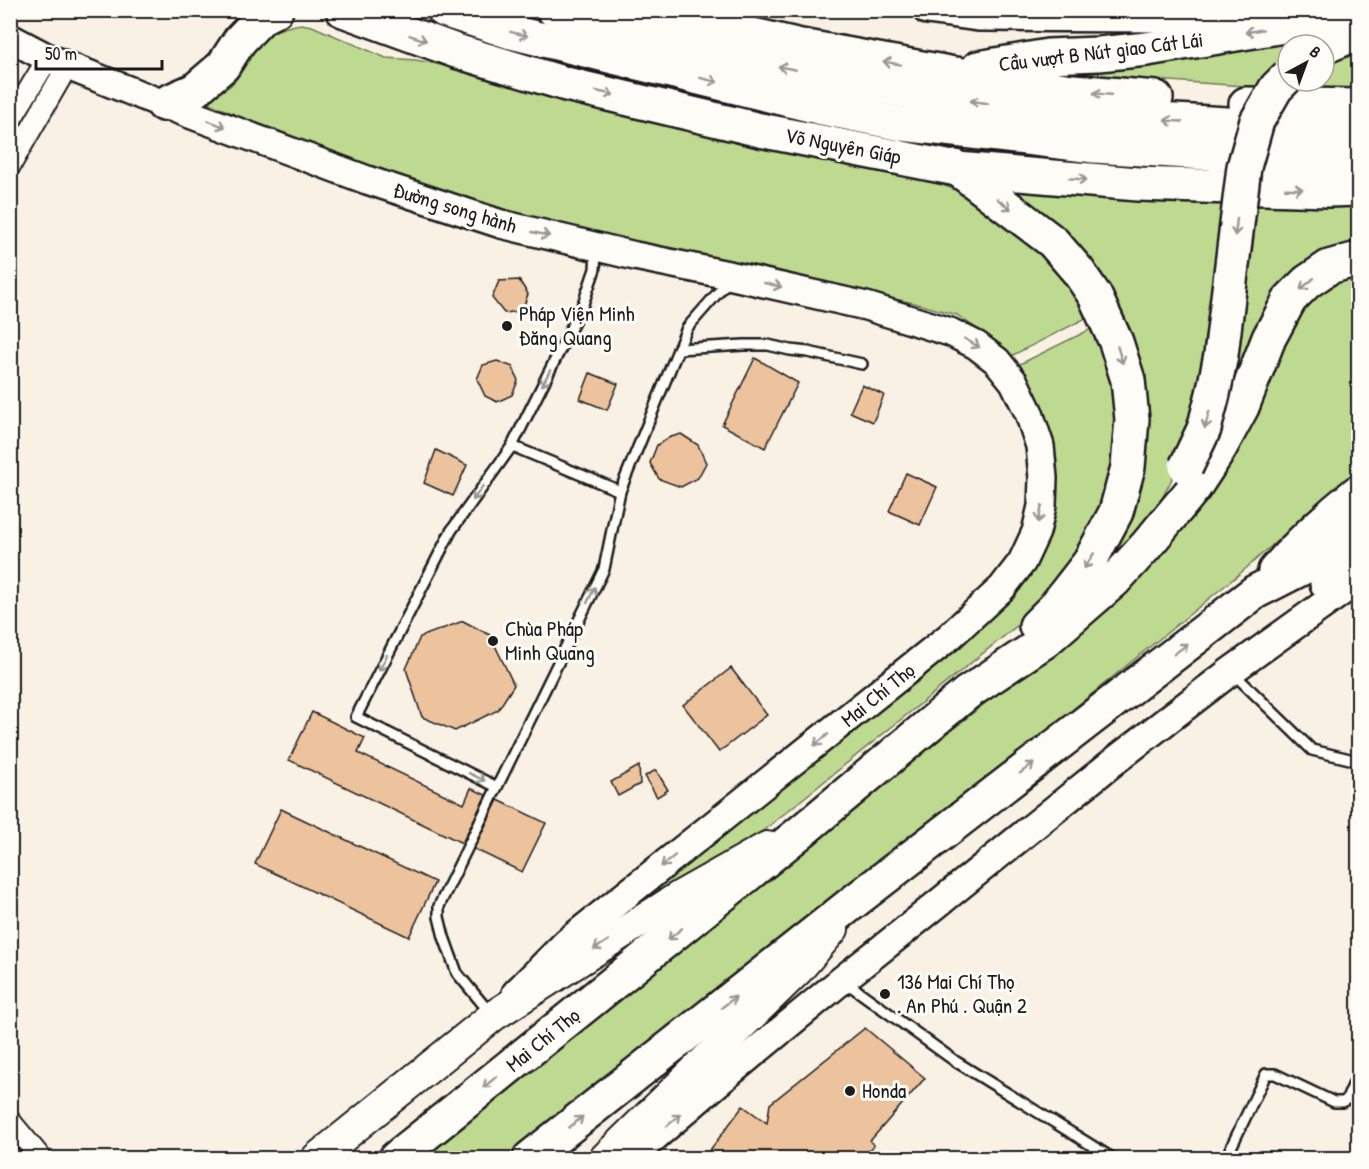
<svg xmlns="http://www.w3.org/2000/svg" width="1369" height="1169" font-family="'Patrick Hand',sans-serif">
  <style>
    .green { fill: #beda91; stroke: #6d7b56; stroke-width: 1.5; fill-rule: evenodd }
    .building { fill: #ecc39c; stroke: #1c1c1c; stroke-width: 1.5 }
    .lines { fill: none; stroke-linecap: round; stroke-linejoin: round }
    .lane-casing { stroke: #1c1c1c; stroke-width: 14 }
    .street-casing { stroke: #1c1c1c; stroke-width: 24 }
    .secondary-casing { stroke: #1c1c1c; stroke-width: 32 }
    .primary-casing { stroke: #1c1c1c; stroke-width: 34 }
    .highway-casing { stroke: #1c1c1c; stroke-width: 38 }
    .lane { stroke: #fdfcf7; stroke-width: 9 }
    .street { stroke: #fdfcf7; stroke-width: 20 }
    .secondary { stroke: #fdfcf7; stroke-width: 27 }
    .primary { stroke: #fdfcf7; stroke-width: 30 }
    .highway { stroke: #fdfcf7; stroke-width: 33 }
    .highway-bridge-casing { stroke: #1c1c1c; stroke-width: 38; stroke-linecap: butt }
    .highway-bridge { stroke: #fdfcf7; stroke-width: 33 }
    .oneway { stroke: #989794 }
    .poi-dot { fill: #1c1c1c; stroke: #fdfcf7; stroke-width: 2 }
    .labels { text-anchor: middle; stroke-width: 6; stroke-linejoin: round; paint-order: stroke }
    .street-label { font-size: 21px; fill: #1c1c1c; stroke: #fdfcf7 }
    .poi-label { font-size: 21px; fill: #1c1c1c; stroke: #fdfcf7; text-anchor: start }
  </style>
  <rect width="100%" height="100%" fill="#faf1e5"/>
  <filter id="ink" filterUnits="userSpaceOnUse"><feTurbulence type="fractalNoise" baseFrequency=".0167" numOctaves="2"/><feDisplacementMap in="SourceGraphic" scale="12" xChannelSelector="R" yChannelSelector="G"/><feConvolveMatrix kernelMatrix="1 2 1 2 8 2 1 2 1" color-interpolation-filters="sRGB"/></filter>
  <g filter="url(#ink)">
    <!-- green -->
    <g class="green">
      <path d="M 301,24 L 312,26 L 386,58 L 416,60 L 451,67 L 585,105 L 750,145 L 890,170 L 932,181 L 987,202 L 1022,226 L 1096,313 L 1009,357 L 990,338 L 957,315 L 914,303 L 853,291 L 496,211 L 344,162 L 209,103 L 210,97 C 216,94 225,90 230,86 C 241,76 246,62 253,50 C 263,33 282,27 301,24 Z"/>
      <path d="M 1337,25 L 1358,50 L 1358,88 L 1307,90 L 1049,73 ZM 1288,45 L 1324,45 L 1324,81 L 1288,81 Z"/>
      <polygon points="1007,184 1195,203 1358,205 1358,246 1322,254 1240,396 1181,456 1170,483 1154,513 1110,567 1098,565 1137,374 1007,190"/>
      <polygon points="1358,265 1358,469 1243,571 933,823 515,1158 420,1158 1133,584 1149,569 1168,543 1297,300"/>
      <polygon points="1101,324 1124,429 1095,536 1034,612 722,864 581,947 1042,540 1016,366"/>
    </g>
    <!-- building -->
    <g class="building">
      <polygon points="519,280 528,294 522,311 504,313 492,298 499,281"/>
      <polygon points="755,358 798,383 765,448 722,425"/>
      <polygon points="497,361 513,367 518,381 512,395 497,402 485,396 477,379 483,365"/>
      <polygon points="590,373 618,384 607,410 580,399"/>
      <polygon points="862,385 884,395 873,422 850,412"/>
      <polygon points="681,434 698,445 706,463 698,478 681,487 659,479 650,463 657,445 668,438"/>
      <polygon points="436,450 467,465 453,496 424,483"/>
      <polygon points="906,473 937,487 920,525 889,511"/>
      <polygon points="463,621 490,635 514,685 498,710 455,731 422,717 406,669 420,637"/>
      <polygon points="731,668 767,715 719,752 683,705"/>
      <polygon points="312,712 365,738 358,753 464,804 471,788 486,795 462,843 289,760"/>
      <polygon points="639,766 640,784 618,796 611,782"/>
      <polygon points="656,770 668,790 657,797 645,776"/>
      <polygon points="498,800 546,823 522,872 474,849"/>
      <polygon points="281,809 435,882 409,937 255,864"/>
      <polygon points="865,1028 925,1078 870,1141 874,1145 863,1158 704,1158 743,1106 767,1123 770,1104"/>
    </g>
    <g class="lines">
      <!-- lane casing -->
      <g class="lane-casing">
        <g id="lane">
          <polyline points="596,251 595,269 583,304 512,446 620,491"/>
          <polyline points="678,349 744,345 768,345 790,350 808,352 862,364"/>
          <polyline points="512,446 451,531 356,717 497,787 604,569 620,491 687,328 729,280"/>
          <polyline points="1233,673 1312,750 1358,761"/>
          <polyline points="844,981 955,1061 1112,1158"/>
          <polyline points="491,1014 457,973 444,937 439,917 439,906 497,787"/>
          <polyline points="1226,1158 1266,1074 1275,1074 1334,1102 1343,1102 1347,1099 1358,1074"/>
        </g>
      </g>
      <!-- street casing -->
      <g class="street-casing">
        <g id="street">
          <polyline points="10,121 48,58"/>
          <polyline points="10,166 68,65"/>
          <polyline points="10,1121 41,1158"/>
        </g>
      </g>
      <!-- secondary casing -->
      <g class="secondary-casing">
        <g id="secondary">
          <polyline points="927,10 978,17 1163,18 1246,10"/>
          <polyline points="10,38 48,58 163,104 367,180 501,224 635,256 733,276 866,306 950,332 976,345 997,361 1014,382 1029,413 1040,446 1043,478 1042,506 1036,532 1022,562 1002,588 949,637 567,942 516,993"/>
          <polyline points="1324,584 1358,559"/>
          <polyline points="630,1158 716,1084 842,980 904,931 1117,759 1231,671 1358,580"/>
        </g>
      </g>
      <!-- primary casing -->
      <g class="primary-casing">
        <g id="primary">
          <polyline points="317,1158 493,1016 680,896 767,847"/>
          <polyline points="605,1158 798,970 833,929"/>
        </g>
      </g>
      <!-- highway casing -->
      <g class="highway-casing">
        <g id="highway">
          <polyline points="343,10 456,51 566,84 760,130 957,169 1138,184 1329,190 1358,189"/>
          <polyline points="444,10 511,32 818,107 902,124 1094,146 1314,160 1358,160"/>
          <polyline points="554,10 606,26 775,66 914,93 1072,115 1329,130 1358,130"/>
          <polyline points="653,10 705,24 801,46 949,73 1073,91 1156,98"/>
          <polyline points="1324,47 1350,36 1358,34"/>
          <polyline points="978,68 1048,56 1099,54 1147,49 1296,24 1358,11"/>
          <polyline points="163,104 195,90 223,66 240,40 262,17 276,10"/>
          <polyline points="1246,104 1358,106"/>
          <polyline points="955,167 1053,242 1078,271 1095,296 1116,342 1128,380 1132,419 1128,467 1116,512 1089,563 1054,608 1036,626"/>
          <path d="M 1275,571 C 1300,542 1328,516 1358,492"/>
          <polyline points="396,1158 802,831 967,693 1045,641 1114,581 1146,546 1194,488 1217,453 1242,407 1269,338 1290,299 1307,282 1329,267 1354,260 1358,260"/>
          <polyline points="530,1158 856,900 1255,592 1304,567 1358,530"/>
        </g>
      </g>
      <!-- lane -->
      <use href="#lane" class="lane"/>
      <!-- street -->
      <use href="#street" class="street"/>
      <!-- secondary -->
      <use href="#secondary" class="secondary"/>
      <!-- primary -->
      <use href="#primary" class="primary"/>
      <!-- highway -->
      <use href="#highway" class="highway"/>
      <!-- highway-bridge casing -->
      <g class="highway-bridge-casing">
        <polyline id="highway-bridge" points="1186,467 1204,429 1213,394 1221,355 1244,167 1257,121 1276,88 1288,76"/>
      </g>
      <!-- highway-bridge -->
      <use href="#highway-bridge" class="highway-bridge"/>
    </g>
    <!-- one-way arrows -->
    <defs><path id="oneway-shaft" d="M-6 0H5M1.5-3L5.5 0L1.5 3" fill="none" stroke-width="1.6" stroke-linecap="round" stroke-linejoin="round" transform="scale(1.5)"/></defs>
    <g class="oneway">
      <use href="#oneway-shaft" transform="translate(1254 31) rotate(170)"/>
      <use href="#oneway-shaft" transform="translate(519 34) rotate(14)"/>
      <use href="#oneway-shaft" transform="translate(418 38) rotate(19)"/>
      <use href="#oneway-shaft" transform="translate(892 63) rotate(-170)"/>
      <use href="#oneway-shaft" transform="translate(787 68) rotate(-169)"/>
      <use href="#oneway-shaft" transform="translate(709 80) rotate(14)"/>
      <use href="#oneway-shaft" transform="translate(605 93) rotate(13)"/>
      <use href="#oneway-shaft" transform="translate(1102 94) rotate(-175)"/>
      <use href="#oneway-shaft" transform="translate(979 102) rotate(-172)"/>
      <use href="#oneway-shaft" transform="translate(1173 121) rotate(-177)"/>
      <use href="#oneway-shaft" transform="translate(217 124) rotate(20)"/>
      <use href="#oneway-shaft" transform="translate(1078 179) rotate(5)"/>
      <use href="#oneway-shaft" transform="translate(1294 189) rotate(2)"/>
      <use href="#oneway-shaft" transform="translate(1004 204) rotate(37)"/>
      <use href="#oneway-shaft" transform="translate(1236 227) rotate(97)"/>
      <use href="#oneway-shaft" transform="translate(541 234) rotate(13)"/>
      <use href="#oneway-shaft" transform="translate(1307 284) rotate(140)"/>
      <use href="#oneway-shaft" transform="translate(773 285) rotate(13)"/>
      <use href="#oneway-shaft" transform="translate(972 343) rotate(30)"/>
      <use href="#oneway-shaft" transform="translate(1120 355) rotate(73)"/>
      <use href="#oneway-shaft" transform="translate(546 378) rotate(117)"/>
      <use href="#oneway-shaft" transform="translate(1207 420) rotate(105)"/>
      <use href="#oneway-shaft" transform="translate(478 493) rotate(125)"/>
      <use href="#oneway-shaft" transform="translate(1040 514) rotate(103)"/>
      <use href="#oneway-shaft" transform="translate(1089 561) rotate(122)"/>
      <use href="#oneway-shaft" transform="translate(591 595) rotate(-64)"/>
      <use href="#oneway-shaft" transform="translate(1181 649) rotate(-37)"/>
      <use href="#oneway-shaft" transform="translate(383 663) rotate(117)"/>
      <use href="#oneway-shaft" transform="translate(821 740) rotate(141)"/>
      <use href="#oneway-shaft" transform="translate(1027 768) rotate(-37)"/>
      <use href="#oneway-shaft" transform="translate(477 777) rotate(26)"/>
      <use href="#oneway-shaft" transform="translate(668 861) rotate(141)"/>
      <use href="#oneway-shaft" transform="translate(675 934) rotate(141)"/>
      <use href="#oneway-shaft" transform="translate(601 945) rotate(148)"/>
      <use href="#oneway-shaft" transform="translate(729 1002) rotate(-38)"/>
      <use href="#oneway-shaft" transform="translate(490 1082) rotate(141)"/>
      <use href="#oneway-shaft" transform="translate(674 1120) rotate(-41)"/>
      <use href="#oneway-shaft" transform="translate(576 1122) rotate(-39)"/>
    </g>
  </g>
  <!-- markers -->
  <g class="poi-dot">
    <circle cx="507" cy="326" r="6"/>
    <circle cx="493" cy="641" r="6"/>
    <circle cx="885" cy="994" r="6"/>
    <circle cx="850" cy="1091" r="6"/>
  </g>
  <g class="labels">
    <!-- street labels -->
    <g class="street-label">
      <text transform="translate(1101 52) rotate(-7)" y="7">Cầu vượt B Nút giao Cát Lái</text>
      <text transform="translate(843 146) rotate(11)" y="7">Võ Nguyên Giáp</text>
      <text transform="translate(455 208) rotate(17)" y="7">Đường song hành</text>
      <text transform="translate(878 695) rotate(-39)" y="7">Mai Chí Thọ</text>
      <text transform="translate(543 1040) rotate(-39)" y="7">Mai Chí Thọ</text>
    </g>
    <!-- poi labels -->
    <g class="poi-label">
      <text x="519" y="321">Pháp Viện Minh<tspan x="519" dy="24">Đăng Quang</tspan></text>
      <text x="505" y="636">Chùa Pháp<tspan x="505" dy="24">Minh Quang</tspan></text>
      <text x="897" y="989">136 Mai Chí Thọ<tspan x="897" dy="24">. An Phú . Quận 2</tspan></text>
      <text x="862" y="1098">Honda</text>
    </g>
  </g>
  <!-- margin -->
  <rect width="1369" height="1169" fill="none" stroke="#fdfcf7" stroke-width="36"/>
  <rect x="18" y="18" width="1333" height="1133" fill="none" stroke="#1c1c1c" stroke-width="2" filter="url(#ink)"/>
  <!-- north arrow -->
  <g transform="translate(1306 63) rotate(41)"><circle r="28" fill="#fdfcf7" stroke="#a3a29f" stroke-width="1.5"/>
  <path d="M0-4.5L10 22L0 15L-10 22Z" fill="#1c1c1c"/>
  <text y="-9" font-size="16" font-weight="bold" text-anchor="middle" fill="#1c1c1c">B</text>
  </g>
  <!-- scale -->
  <path d="M36 60v9h126v-9" fill="none" stroke="#1c1c1c" stroke-width="3"/>
  <text x="45" y="60" font-size="18" fill="#1c1c1c" stroke="#fdfcf7" stroke-width="4.5" paint-order="stroke">50 m</text>
</svg>
